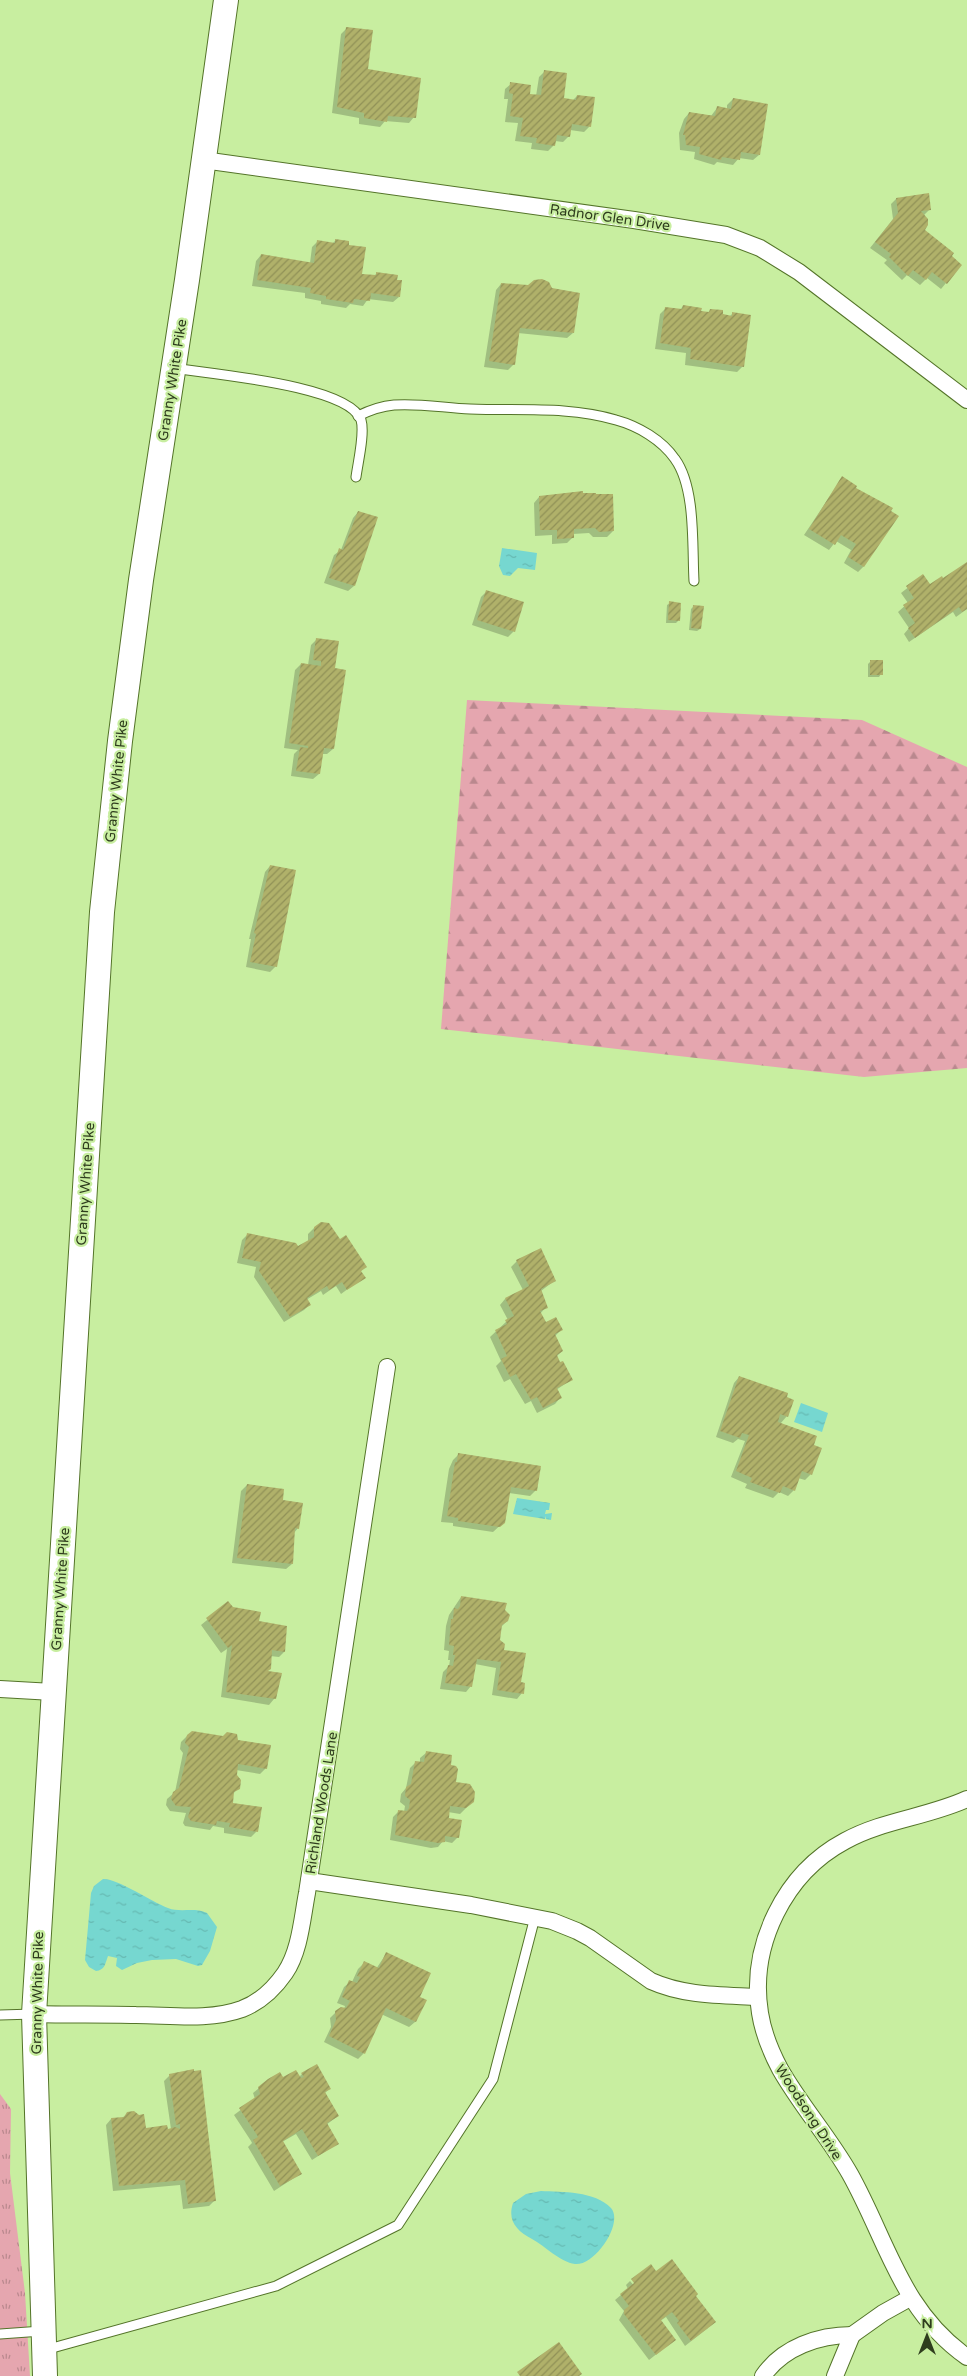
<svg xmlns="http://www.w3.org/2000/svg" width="967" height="2376" font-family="'Varela Round',sans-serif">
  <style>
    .grass { fill: url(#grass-tufts) }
    .forest { fill: url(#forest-firs) }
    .water { fill: url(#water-ripples) }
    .shadow { fill: #0003 }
    .building { fill: url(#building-hatch) }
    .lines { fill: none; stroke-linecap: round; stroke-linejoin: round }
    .service-casing { stroke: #547429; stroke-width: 11 }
    .minor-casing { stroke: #547429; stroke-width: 18 }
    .secondary-casing { stroke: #547429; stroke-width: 26 }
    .service { stroke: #fff; stroke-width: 9 }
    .minor { stroke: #fff; stroke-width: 16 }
    .secondary { stroke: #fff; stroke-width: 24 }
    .labels { text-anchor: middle; stroke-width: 4.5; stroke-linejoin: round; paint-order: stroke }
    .street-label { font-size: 14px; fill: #2f3d1e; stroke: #c8eea0 }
  </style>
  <defs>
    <pattern id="grass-tufts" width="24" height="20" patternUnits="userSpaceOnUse" patternTransform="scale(1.25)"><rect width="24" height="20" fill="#e5a6af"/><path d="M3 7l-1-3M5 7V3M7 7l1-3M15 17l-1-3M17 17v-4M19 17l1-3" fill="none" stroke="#ba888e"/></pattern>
    <pattern id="forest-firs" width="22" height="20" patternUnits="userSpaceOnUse" patternTransform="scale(1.25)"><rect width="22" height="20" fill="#e5a6af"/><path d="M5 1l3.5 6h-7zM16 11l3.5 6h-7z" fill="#ba888e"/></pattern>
    <pattern id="water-ripples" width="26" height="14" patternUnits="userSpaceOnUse" patternTransform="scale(1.25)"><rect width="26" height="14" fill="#76d7d0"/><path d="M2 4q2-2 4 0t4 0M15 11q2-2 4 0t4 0" fill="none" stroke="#66b9b2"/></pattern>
    <pattern id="building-hatch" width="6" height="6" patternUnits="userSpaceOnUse" patternTransform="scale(1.25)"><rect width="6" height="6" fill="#b0b16a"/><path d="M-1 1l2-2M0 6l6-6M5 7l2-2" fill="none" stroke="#909157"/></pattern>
  </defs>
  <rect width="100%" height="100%" fill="#c8eea0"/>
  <!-- grass -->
  <polygon class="grass" points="0,2094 11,2109 10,2173 25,2293 30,2376 0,2376"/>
  <!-- forest -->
  <polygon class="forest" points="467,700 862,720 967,767 967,1068 864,1077 441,1029"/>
  <!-- water -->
  <g class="water">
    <polygon points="502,548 537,553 535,570 518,568 510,576 503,575 499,566"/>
    <polygon points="801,1403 828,1413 822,1432 794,1422"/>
    <polygon points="517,1498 550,1503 549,1510 546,1510 545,1514 552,1513 551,1520 546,1519 545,1516 545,1519 513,1514"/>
    <path d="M 103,1879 C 117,1878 152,1902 168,1908 C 180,1913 195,1907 207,1913 L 217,1927 L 210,1951 L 202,1965 L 198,1966 L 176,1959 L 152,1960 L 137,1963 L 122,1970 L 116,1966 L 117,1958 L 108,1956 C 105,1964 105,1970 96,1971 L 89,1967 L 85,1960 L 91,1893 L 94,1886 Z"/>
    <path d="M 541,2191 C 562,2192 595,2191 611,2208 C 624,2223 595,2266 575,2264 C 560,2262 545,2246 532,2239 C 517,2231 507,2221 513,2203 L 526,2194 Z"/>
  </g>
  <!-- shadow -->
  <g class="shadow">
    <polygon points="347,28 366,70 414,117 409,123 385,121 380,127 359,124 359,118 332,113 341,34"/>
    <polygon points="545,71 562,99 572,101 577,96 590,126 584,132 570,130 569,136 563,142 555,141 554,145 548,151 531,149 532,143 515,141 518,123 505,122 508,99 504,99 505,89 511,84 529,95 536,96 539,77"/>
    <polygon points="733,99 759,155 753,160 739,158 733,165 717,162 714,165 694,159 695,152 680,150 679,133 684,119 689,113 711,116 717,108 727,109 727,105"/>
    <polygon points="896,199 930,209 923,216 923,230 946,283 941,289 927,278 920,285 907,275 902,280 884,263 887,260 870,248 893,219 891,204"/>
    <polygon points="336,240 347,246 361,275 374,276 377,273 399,297 393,302 368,299 363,306 350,304 346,308 321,304 321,301 305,298 305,293 252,286 256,261 261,255 310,263 312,247 318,241 332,244"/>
    <polygon points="501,284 573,333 567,338 518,333 514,364 508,370 484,367 496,290"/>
    <polygon points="683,306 707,313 711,310 729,317 733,313 743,366 737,372 685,365 686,353 655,349 660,314 666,308 680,310"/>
    <polygon points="842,478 864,566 858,572 844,563 851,550 836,541 829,550 804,535"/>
    <polygon points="539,497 613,531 607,537 593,537 589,533 573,534 573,537 567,543 552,544 552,535 535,536 534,503"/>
    <polygon points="358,512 376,518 354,586 348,591 324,583 334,555 341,550 353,518"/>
    <polygon points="967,563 967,609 956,617 953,612 909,642 904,634 909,628 898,612 908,603 901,593 923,576 930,586 943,580"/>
    <polygon points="487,591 514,631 508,637 472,625 481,597"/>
    <polygon points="670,603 680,604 678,621 676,623 666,623 667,605"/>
    <polygon points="694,606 700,629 697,631 689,630 691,609"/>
    <polygon points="317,639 334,669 333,749 327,754 322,754 319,774 313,779 291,776 294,754 298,750 284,748 295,670 301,664 308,665 311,645"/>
    <polygon points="871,661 881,674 879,677 868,677 868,664"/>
    <polygon points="270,866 276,966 270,972 246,967 251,939 249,939 265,872"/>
    <polygon points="314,1228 340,1241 365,1267 360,1272 364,1277 341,1294 336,1286 323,1295 321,1291 306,1300 309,1305 304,1310 284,1322 254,1277 256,1267 237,1263 242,1240 248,1234 298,1248 308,1242 308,1234"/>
    <polygon points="517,1261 554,1281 541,1291 546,1307 540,1314 545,1324 561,1330 555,1336 562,1351 556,1357 571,1380 556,1390 560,1398 555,1404 537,1413 531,1401 525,1404 510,1379 504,1382 496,1366 501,1361 490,1337 508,1320 500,1305 505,1299 523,1290 511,1267"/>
    <polygon points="739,1377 787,1416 780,1424 812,1446 811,1474 805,1480 798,1478 794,1490 788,1496 779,1492 773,1498 745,1488 747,1484 731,1477 745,1441 738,1439 733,1443 716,1437 734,1383"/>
    <polygon points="458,1455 536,1490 530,1496 509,1493 504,1522 493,1532 453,1526 453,1523 441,1522 449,1469 453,1460"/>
    <polygon points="247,1485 298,1528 294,1533 292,1564 286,1569 232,1563 241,1491"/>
    <polygon points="461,1597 504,1610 507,1621 501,1627 499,1640 520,1683 522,1693 517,1699 492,1695 496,1668 475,1664 471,1686 466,1692 440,1689 443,1672 449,1666 450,1660 448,1660 449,1651 444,1650 446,1626 449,1615"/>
    <polygon points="228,1603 232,1608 258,1622 284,1652 279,1657 270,1656 266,1672 281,1674 274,1699 269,1705 221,1697 227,1649 221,1653 201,1625"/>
    <polygon points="187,1736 237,1741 266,1768 260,1774 236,1770 238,1788 233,1794 231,1804 257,1831 251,1837 224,1833 224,1828 213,1826 210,1830 185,1826 183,1823 186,1813 170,1811 166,1805 167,1799 175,1792 183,1753 180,1749 181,1742"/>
    <polygon points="426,1753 449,1767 454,1783 473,1801 460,1814 448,1812 447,1819 458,1837 452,1843 443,1841 438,1847 431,1848 390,1840 393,1817 399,1811 404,1812 405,1806 400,1802 401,1794 406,1788 410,1768 416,1762 420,1763 420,1758"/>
    <polygon points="386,1954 418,1998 425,2001 415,2022 409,2027 381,2014 364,2053 358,2059 324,2042 331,2027 330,2018 336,2012 344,2009 345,2006 337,2003 344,1987 350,1982 352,1982 358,1969 364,1963 376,1969"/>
    <polygon points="302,2074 330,2088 325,2093 338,2116 326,2125 337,2144 312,2160 296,2134 282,2142 300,2174 274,2191 248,2147 252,2143 251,2141 234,2115 255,2099 253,2093 259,2088 282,2079 299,2077"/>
    <polygon points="170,2075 215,2200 209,2206 183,2209 180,2185 113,2191 106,2125 111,2119 122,2118 127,2114 145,2129 171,2129 164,2081"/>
    <polygon points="656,2273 694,2296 708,2328 685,2346 666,2317 660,2321 668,2345 649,2360 619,2320 624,2311 615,2300 628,2289 626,2285 630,2281 637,2289"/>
  </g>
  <!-- building -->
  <g class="building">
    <polygon points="346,27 373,30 368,69 421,78 416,118 388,116 387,122 364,118 364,113 337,107"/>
    <polygon points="544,70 567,73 564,98 576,100 577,95 595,97 591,127 572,124 570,137 557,135 555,146 536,143 537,138 520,136 523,118 510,116 513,94 509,93 510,82 531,85 530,94 541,95"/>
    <polygon points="733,98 768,104 760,155 741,152 740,160 722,157 721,160 699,154 700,147 686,145 685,135 683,135 689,112 715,116 717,106 731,109"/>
    <polygon points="929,193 931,210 921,211 928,219 928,225 925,230 954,253 952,256 962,265 947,284 932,272 926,280 913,270 908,276 889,257 891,254 875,242 898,213 896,198"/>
    <polygon points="335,239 349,241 349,245 366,247 362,274 376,275 376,272 398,275 397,280 402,280 400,297 371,293 370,301 354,299 353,303 326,299 326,296 310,293 311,288 257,280 261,254 314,263 317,240 335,243"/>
    <polygon points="542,279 549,282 552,288 580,293 574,333 520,328 515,365 489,361 501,283 528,285 534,280"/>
    <polygon points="683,305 702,308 701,311 709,312 710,309 723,310 723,314 732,316 732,312 751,315 744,367 690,359 691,348 660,343 665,307 682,309"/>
    <polygon points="842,476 857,486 856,488 893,508 891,511 899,516 864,567 848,557 856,544 841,535 835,545 809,529"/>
    <polygon points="583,491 583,493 596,493 596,494 613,494 614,531 599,532 595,528 574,529 574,538 557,539 557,530 540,530 539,496"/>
    <polygon points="358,511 378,517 355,586 329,578 339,548 343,550"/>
    <polygon points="967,562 967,609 962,612 959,607 915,638 908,628 915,623 903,605 914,598 906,586 923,574 930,584 942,576 943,578"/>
    <polygon points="486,590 524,602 515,632 477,620"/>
    <polygon points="669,601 681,603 680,621 668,620"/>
    <polygon points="693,605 704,606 701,629 691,628"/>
    <polygon points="316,638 339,641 335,668 346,670 334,749 324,748 320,774 296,771 300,747 308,748 308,746 289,743 301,663 321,666 321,661 313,660"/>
    <rect x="870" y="660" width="13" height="15"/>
    <polygon points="270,865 296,870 277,967 250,962 256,934 254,933"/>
    <polygon points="321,1222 329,1223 340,1239 346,1235 367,1267 361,1271 366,1278 347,1290 342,1282 329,1290 327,1286 307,1298 311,1305 290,1317 259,1271 261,1262 242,1258 247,1233 296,1243 298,1246 314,1237 314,1227"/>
    <polygon points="541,1248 556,1281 541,1289 548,1308 540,1311 546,1322 556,1317 563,1330 555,1334 563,1351 557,1355 560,1362 563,1361 573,1380 557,1388 562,1398 543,1408 537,1397 531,1400 516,1374 510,1377 501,1359 507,1356 495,1330 507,1324 505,1320 514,1316 505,1298 529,1286 516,1260"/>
    <polygon points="739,1376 788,1393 787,1397 794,1400 788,1417 780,1414 778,1422 817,1436 814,1445 822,1448 812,1475 802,1471 795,1491 783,1486 780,1493 750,1482 752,1478 736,1471 749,1435 742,1433 740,1438 720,1431"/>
    <polygon points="458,1453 541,1466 537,1491 511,1487 505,1523 500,1527 458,1521 458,1518 447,1516 455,1462 457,1462"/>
    <polygon points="247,1484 284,1489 283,1500 303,1503 299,1529 295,1528 293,1564 237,1558"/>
    <polygon points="461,1596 507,1603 505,1610 510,1615 508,1621 502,1625 500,1640 505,1644 504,1650 526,1653 521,1682 525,1683 524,1694 497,1690 501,1662 477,1659 472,1687 445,1683 448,1665 453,1666 455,1655 453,1655 454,1646 449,1645 451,1619 453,1619 454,1608 458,1609 460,1606"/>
    <polygon points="228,1601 233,1607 261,1612 259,1621 287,1626 285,1652 272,1650 271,1669 268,1671 282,1673 276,1699 226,1692 232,1645 228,1648 206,1618"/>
    <polygon points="192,1731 223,1736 227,1732 237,1734 238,1740 271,1745 267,1769 238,1764 237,1775 241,1780 240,1789 234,1792 233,1803 262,1807 258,1832 229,1827 230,1823 217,1821 216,1825 191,1821 188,1817 191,1807 176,1806 171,1799 173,1792 179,1788 189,1747 185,1743 187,1735"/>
    <polygon points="426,1751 452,1755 451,1765 456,1766 458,1769 456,1782 470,1784 475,1792 474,1802 466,1808 450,1806 449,1818 462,1820 459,1838 445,1836 445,1842 438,1843 395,1835 398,1810 407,1811 409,1808 410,1800 405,1796 406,1787 411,1784 415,1761 424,1762"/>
    <polygon points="386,1952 431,1973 420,1997 427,2000 416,2022 386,2008 365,2054 329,2036 336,2020 335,2011 341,2007 346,2008 350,2001 342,1997 349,1980 357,1983 360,1977 357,1976 364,1961 379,1968"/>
    <polygon points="317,2064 331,2089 325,2092 339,2116 327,2123 339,2144 318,2156 302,2129 283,2141 302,2174 280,2186 253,2140 258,2137 257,2135 239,2108 260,2094 258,2087 268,2079 280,2072 283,2077 296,2070 301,2078 304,2077 301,2073"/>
    <polygon points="194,2069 194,2071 201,2070 216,2201 188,2204 185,2180 119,2186 111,2118 124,2117 127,2112 134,2111 139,2115 144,2114 146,2128 167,2125 168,2129 175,2127 180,2129 180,2124 176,2125 169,2074"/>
    <polygon points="672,2259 698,2294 696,2296 716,2322 691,2341 677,2323 679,2321 672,2312 661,2320 676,2340 656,2355 624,2314 624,2310 629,2306 620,2294 634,2283 631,2279 651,2264 656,2271"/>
    <polygon points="559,2342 582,2374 579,2376 520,2376 517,2372"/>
  </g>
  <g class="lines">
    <!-- service casing -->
    <g class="service-casing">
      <g id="service">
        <path d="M 174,368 C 209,374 349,385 361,420 C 365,433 358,462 356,477"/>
        <path d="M 358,416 C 370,410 382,406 394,405 C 419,403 445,408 470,409 C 519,411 569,406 616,420 C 638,426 662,440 675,459 C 696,488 692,546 694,581"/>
        <polyline points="0,2015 34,2014"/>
        <polyline points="0,2334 42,2331"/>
        <polyline points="45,2350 276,2286 398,2225 493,2079 535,1917"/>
      </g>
    </g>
    <!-- minor casing -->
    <g class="minor-casing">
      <g id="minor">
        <polyline points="203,160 634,220 726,235 760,248 799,272 967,400"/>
        <polyline points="0,1689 53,1692"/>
        <path d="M 967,1799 C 928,1817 883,1820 845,1841 C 785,1873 749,1945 760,2013 C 763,2032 771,2052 780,2069 C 801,2106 829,2137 850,2174 C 887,2240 901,2311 967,2357"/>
        <path d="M 309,1881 L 471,1905 L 552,1921 L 577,1931 L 590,1938 L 651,1981 C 684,1996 722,1995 758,1997"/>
        <path d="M 34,2014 C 68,2015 102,2014 136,2015 C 170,2015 209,2021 242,2009 C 260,2002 274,1989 285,1973 C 300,1951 302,1919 307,1893 L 387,1367"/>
        <polyline points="852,2335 883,2313 910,2298"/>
        <path d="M 763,2376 C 783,2347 819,2335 852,2335 L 835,2376"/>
      </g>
    </g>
    <!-- secondary casing -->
    <g class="secondary-casing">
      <polyline id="secondary" points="45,2376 34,2014 102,912 120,741 141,580 187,280 226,0"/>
    </g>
    <!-- service -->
    <use href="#service" class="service"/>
    <!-- minor -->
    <use href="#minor" class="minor"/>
    <!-- secondary -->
    <use href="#secondary" class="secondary"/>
  </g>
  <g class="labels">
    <!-- street labels -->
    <g class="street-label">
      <text transform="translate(610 217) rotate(8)" y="5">Radnor Glen Drive</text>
      <text transform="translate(172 380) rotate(-81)" y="5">Granny White Pike</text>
      <text transform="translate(116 781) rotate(-84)" y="5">Granny White Pike</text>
      <text transform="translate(85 1184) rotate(-86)" y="5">Granny White Pike</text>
      <text transform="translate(60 1589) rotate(-86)" y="5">Granny White Pike</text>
      <text transform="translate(321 1803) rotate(-81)" y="5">Richland Woods Lane</text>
      <text transform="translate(37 1993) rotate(-89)" y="5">Granny White Pike</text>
      <text transform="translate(809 2112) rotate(57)" y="5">Woodsong Drive</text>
    </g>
  </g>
  <!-- north arrow -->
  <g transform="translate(927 2336)" stroke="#c8eea0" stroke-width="4" paint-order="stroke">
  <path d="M0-4L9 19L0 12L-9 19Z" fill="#2f3d1e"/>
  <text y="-8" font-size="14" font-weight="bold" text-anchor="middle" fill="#2f3d1e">N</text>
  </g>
</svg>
